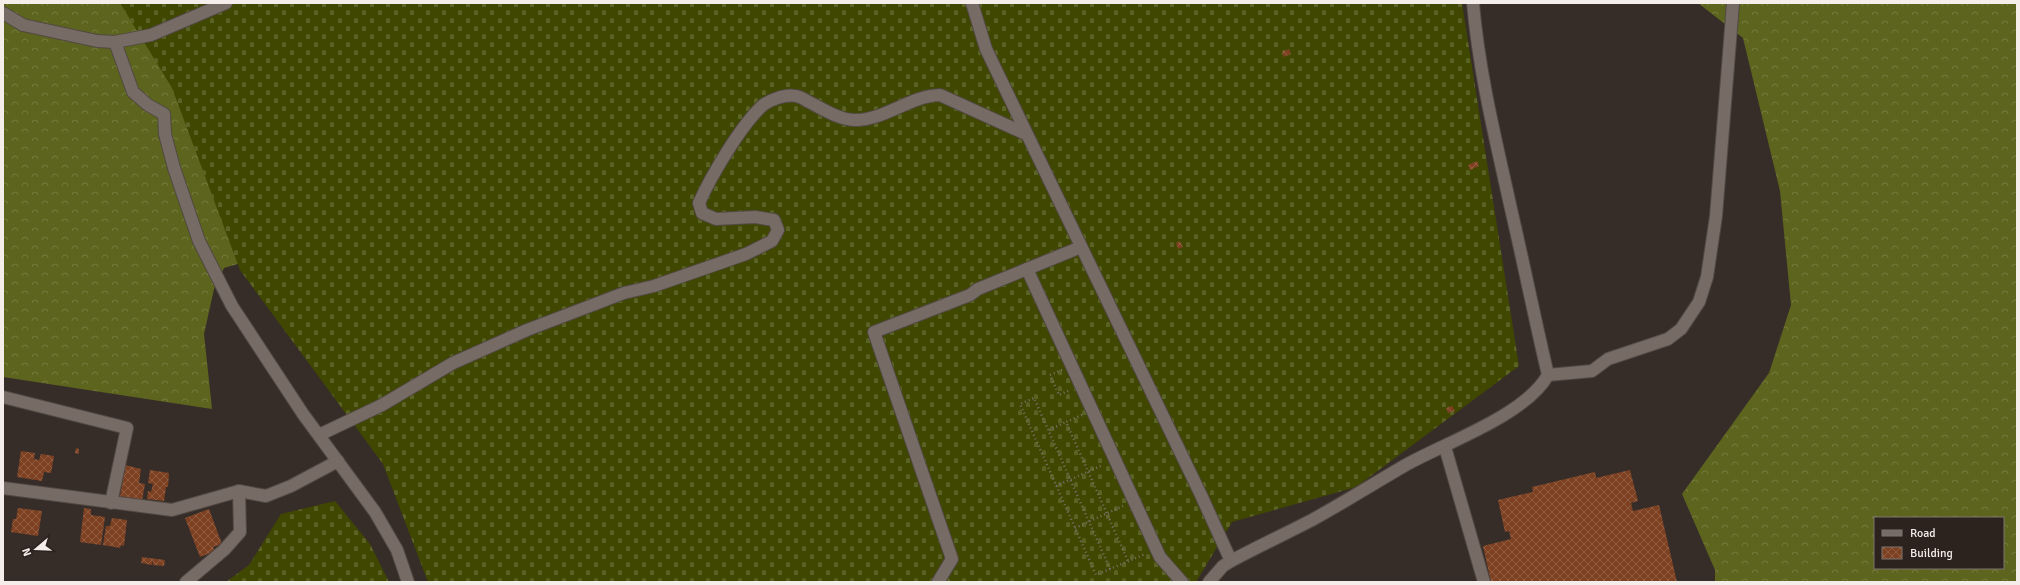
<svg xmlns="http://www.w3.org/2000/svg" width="2020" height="585" font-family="Signika,sans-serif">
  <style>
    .forest { fill: url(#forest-crowns); fill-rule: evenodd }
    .cemetery { fill: url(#cemetery-stones) }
    .building { fill: url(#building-cross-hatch) }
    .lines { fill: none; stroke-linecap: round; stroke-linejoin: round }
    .minor-casing { stroke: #514944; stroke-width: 14 }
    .path { stroke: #7a716c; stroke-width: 2.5; stroke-dasharray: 1 3; stroke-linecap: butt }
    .minor { stroke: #776b65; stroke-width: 12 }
  </style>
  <defs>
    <pattern id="forest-crowns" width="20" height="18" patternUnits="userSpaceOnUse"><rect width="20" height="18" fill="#5c641d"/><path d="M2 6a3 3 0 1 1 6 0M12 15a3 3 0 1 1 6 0" fill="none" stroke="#747a3e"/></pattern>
    <pattern id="cemetery-stones" width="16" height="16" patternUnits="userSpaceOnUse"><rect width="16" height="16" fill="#3f4700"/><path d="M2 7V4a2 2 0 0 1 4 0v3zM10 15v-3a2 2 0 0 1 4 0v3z" fill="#5b6225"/></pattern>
    <pattern id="building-cross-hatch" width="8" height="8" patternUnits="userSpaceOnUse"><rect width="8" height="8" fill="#7d4122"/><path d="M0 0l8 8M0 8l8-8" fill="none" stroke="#905d42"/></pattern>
  </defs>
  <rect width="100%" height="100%" fill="#372d28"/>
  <!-- forest -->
  <g class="forest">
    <polygon points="3,3 943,3 264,256 224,268 214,289 204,334 212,409 3,377"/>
    <path d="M 1698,3 L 2017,3 L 2017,582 L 1715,582 L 1715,570 L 1682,494 L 1769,373 L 1791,305 L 1780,191 L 1743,38 ZM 1875,518 L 2003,518 L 2003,568 L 1875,568 Z"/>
  </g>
  <!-- cemetery -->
  <g class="cemetery">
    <polygon points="120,3 1462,3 1519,366 1356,487 1232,522 1196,582 428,582 383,464 240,270 172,88"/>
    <polygon points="335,501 370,544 389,582 226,582 249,565 281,514"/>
  </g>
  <!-- building -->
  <g class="building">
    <polygon points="1289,49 1291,54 1284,57 1282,52"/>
    <polygon points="1477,161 1479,166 1470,170 1468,165"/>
    <polygon points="1180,241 1183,247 1178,249 1176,243"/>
    <polygon points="1452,406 1455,411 1448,413 1446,408"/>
    <polygon points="76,448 79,449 79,454 75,453"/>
    <polygon points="21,451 35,453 34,459 39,460 41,454 54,456 51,473 44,472 42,481 17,477"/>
    <polygon points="125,465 141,469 139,483 145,484 142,501 126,503 127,498 120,497"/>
    <polygon points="150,470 169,473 168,487 166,487 164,501 147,499 148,491 151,492 153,484 148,483"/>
    <polygon points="1630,470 1638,501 1631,503 1633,511 1659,505 1677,582 1491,582 1483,546 1511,539 1509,531 1505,532 1498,500 1533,492 1532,487 1595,472 1596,478"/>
    <polygon points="18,508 42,511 38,536 11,532 13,519 16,519"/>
    <polygon points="84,508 91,509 91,515 105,517 101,545 80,542"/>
    <polygon points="209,509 222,544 213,547 215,551 200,557 185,518"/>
    <polygon points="112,518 127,520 124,546 121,545 120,548 103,545 106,526 110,526"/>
    <polygon points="142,557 165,560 164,566 153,565 153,560 152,565 141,563"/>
  </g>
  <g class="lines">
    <!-- minor casing -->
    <g class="minor-casing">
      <g id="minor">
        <polyline points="972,3 986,49 1201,495 1231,561"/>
        <polyline points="3,13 23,25 97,41 115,42 151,35 226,3"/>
        <polyline points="115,42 133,92 148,105 164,114 165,134 174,168 199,241 232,306 303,414 375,512 397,550 408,582"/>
        <polyline points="1027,269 1160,557 1182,582"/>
        <polyline points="1548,375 1592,371 1608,359 1668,339 1681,329 1699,302 1707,277 1716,216 1733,3"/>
        <polyline points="3,397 127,428 111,503"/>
        <path d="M 319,435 L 382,405 L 453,363 L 527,330 L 624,293 L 654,286 L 746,254 L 772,241 L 778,230 L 774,220 L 755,217 L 716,219 L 702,213 L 699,203 C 711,176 740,127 761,107 C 768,100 786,94 795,96 C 800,96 805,100 809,102 C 823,109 841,121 857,120 C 886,119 910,96 940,95 L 1026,134"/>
        <polyline points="1445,447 1484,582"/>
        <polyline points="3,488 172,510 239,491 266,496 291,486 338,461"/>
        <polyline points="186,582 224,550 240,532 239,491"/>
        <polyline points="938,582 952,559 874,332 970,295 978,289 1081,247"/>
        <path d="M 1209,582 L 1223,566 L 1231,561 C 1257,547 1285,534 1312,520 C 1343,503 1373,484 1404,466 C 1444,443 1525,416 1548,375 C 1535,320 1524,265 1511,209 C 1496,141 1479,73 1473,3"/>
      </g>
    </g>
    <!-- path -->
    <g class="path">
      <polyline points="1062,370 1050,375 1059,395 1070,390"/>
      <polyline points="1082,415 1066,422 1128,561"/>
      <polyline points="1049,430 1066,422"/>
      <polyline points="1056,486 1103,465"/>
      <polyline points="1075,528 1123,506"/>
      <polyline points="1110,569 1034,398 1020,404 1096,575 1145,554"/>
    </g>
    <!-- minor -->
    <use href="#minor" class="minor"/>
  </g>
  <!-- border -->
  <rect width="2020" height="585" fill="none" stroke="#f4ede9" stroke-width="8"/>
  <!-- legend -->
  <rect x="1874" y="517" width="130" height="52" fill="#2d231e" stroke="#7d746f"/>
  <rect x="1882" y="530" width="20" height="6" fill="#776b65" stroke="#7d746f"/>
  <text x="1910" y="537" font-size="12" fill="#f4ede9">Road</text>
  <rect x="1882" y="547" width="20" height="12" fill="url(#building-cross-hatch)" stroke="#7d746f"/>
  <text x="1910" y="557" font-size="12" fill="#f4ede9">Building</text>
  <!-- north arrow -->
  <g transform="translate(36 549) rotate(251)" stroke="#2d231e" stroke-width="3" paint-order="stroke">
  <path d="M0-3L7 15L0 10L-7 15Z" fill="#f4ede9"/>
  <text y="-6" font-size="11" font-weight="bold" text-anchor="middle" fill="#f4ede9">N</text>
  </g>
</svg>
